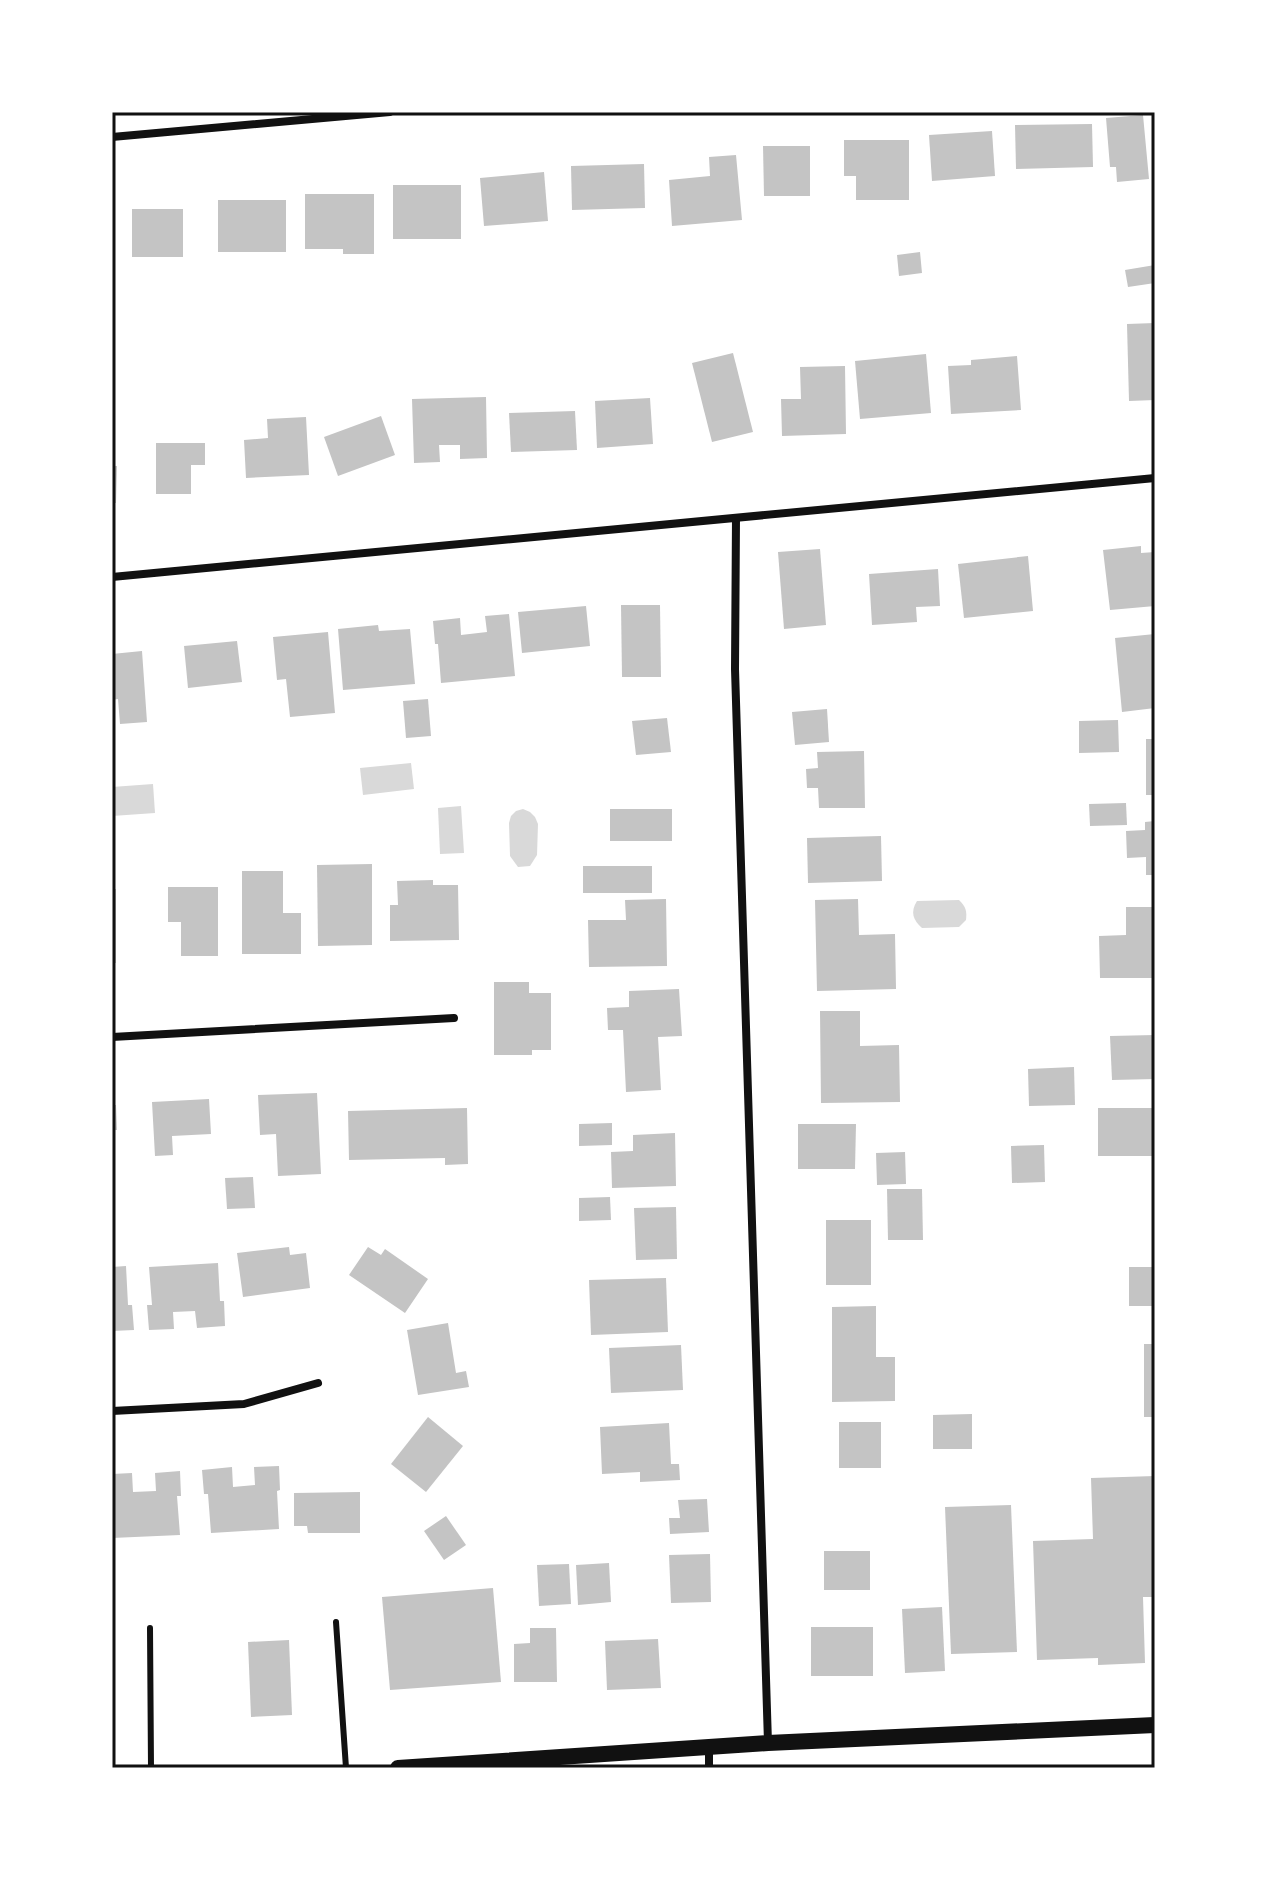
<svg xmlns="http://www.w3.org/2000/svg" width="1267" height="1880" font-family="Figtree,sans-serif">
  <style>
    .water { fill: #d9d9d9 }
    .building { fill: #c4c4c4 }
    .lines { fill: none; stroke-linecap: round; stroke-linejoin: round }
    .service { stroke: #111; stroke-width: 6 }
    .minor { stroke: #111; stroke-width: 8 }
    .secondary { stroke: #111; stroke-width: 16 }
    .neatline { fill: none; stroke: #111; stroke-width: 3 }
  </style>
  <rect width="100%" height="100%" fill="#fff"/>
  <!-- water -->
  <g class="water">
    <polygon points="411,763 414,789 363,795 360,768"/>
    <polygon points="153,784 155,813 112,816 112,787"/>
    <polygon points="461,806 464,853 440,854 438,808"/>
    <polygon points="523,809 530,812 535,817 538,824 537,855 530,866 518,867 510,856 509,823 511,816 516,811"/>
    <path d="M 959,900 C 966,907 967,911 966,920 L 959,927 L 922,928 C 913,920 910,912 917,901 Z"/>
  </g>
  <!-- building -->
  <g class="building">
    <polygon points="1143,115 1149,179 1117,182 1116,167 1110,167 1106,118"/>
    <polygon points="1092,124 1093,167 1016,169 1015,125"/>
    <polygon points="992,131 995,176 932,181 929,135"/>
    <polygon points="844,140 909,140 909,200 856,200 856,176 844,176"/>
    <polygon points="763,146 810,146 810,196 764,196"/>
    <polygon points="736,155 742,220 672,226 669,180 710,176 709,157"/>
    <polygon points="644,164 645,208 572,210 571,166"/>
    <polygon points="544,172 548,221 484,226 480,178"/>
    <rect x="393" y="185" width="68" height="54"/>
    <polygon points="305,194 374,194 374,254 343,254 343,249 305,249"/>
    <rect x="218" y="200" width="68" height="52"/>
    <rect x="132" y="209" width="51" height="48"/>
    <polygon points="920,252 922,273 899,276 897,255"/>
    <polygon points="1155,265 1155,283 1128,287 1125,270"/>
    <polygon points="1155,323 1155,400 1129,401 1127,324"/>
    <polygon points="733,353 753,432 712,442 692,363"/>
    <polygon points="926,354 931,413 860,419 855,361"/>
    <polygon points="1017,356 1021,410 951,414 948,366 971,365 971,360"/>
    <polygon points="845,366 846,434 782,436 781,399 801,399 800,367"/>
    <polygon points="486,397 487,458 460,459 460,445 439,445 440,462 414,463 412,399"/>
    <polygon points="650,398 653,444 597,448 595,401"/>
    <polygon points="575,411 577,450 511,452 509,413"/>
    <polygon points="381,416 395,455 338,476 324,437"/>
    <polygon points="306,417 309,475 246,478 244,440 268,438 267,419"/>
    <polygon points="156,443 205,443 205,465 191,465 191,494 156,494"/>
    <polygon points="112,466 117,466 116,503 112,503"/>
    <polygon points="1141,546 1141,553 1155,552 1155,606 1110,610 1103,550"/>
    <polygon points="820,549 826,625 784,629 778,552"/>
    <polygon points="1028,556 1033,611 964,618 958,564"/>
    <polygon points="938,569 940,606 916,607 917,622 872,625 869,574"/>
    <polygon points="621,605 660,605 661,677 622,677"/>
    <polygon points="586,606 590,646 522,653 518,612"/>
    <polygon points="509,614 515,676 441,683 438,644 435,644 433,621 460,618 461,635 487,632 485,616"/>
    <polygon points="378,625 379,631 410,629 415,684 343,690 338,629"/>
    <polygon points="328,632 335,713 290,717 286,679 277,680 273,637"/>
    <polygon points="1155,634 1155,708 1122,712 1115,638"/>
    <polygon points="237,641 242,682 188,688 184,646"/>
    <polygon points="142,651 147,722 120,724 118,699 112,700 112,654"/>
    <polygon points="428,699 431,736 406,738 403,701"/>
    <polygon points="827,709 829,742 795,745 792,712"/>
    <polygon points="667,718 671,752 636,755 632,721"/>
    <polygon points="1118,720 1119,752 1079,753 1079,721"/>
    <rect x="1146" y="739" width="9" height="56"/>
    <polygon points="864,751 865,808 819,808 818,788 807,788 806,769 818,768 817,752"/>
    <polygon points="1126,803 1127,825 1090,826 1089,804"/>
    <rect x="610" y="809" width="62" height="32"/>
    <polygon points="1155,821 1155,875 1146,875 1146,857 1127,858 1126,831 1145,830 1145,822"/>
    <polygon points="881,836 882,881 808,883 807,838"/>
    <polygon points="372,864 372,945 318,946 317,865"/>
    <rect x="583" y="866" width="69" height="27"/>
    <polygon points="242,871 283,871 283,913 301,913 301,954 242,954"/>
    <polygon points="433,880 433,885 458,885 459,940 390,941 390,905 398,905 397,881"/>
    <polygon points="168,887 218,887 218,956 181,956 181,922 168,922"/>
    <rect x="112" y="889" width="4" height="74"/>
    <polygon points="666,899 667,966 589,967 588,920 626,920 625,900"/>
    <polygon points="858,899 859,935 895,934 896,989 817,991 815,900"/>
    <polygon points="1126,907 1155,907 1155,978 1100,978 1099,936 1126,935"/>
    <polygon points="494,982 529,982 529,993 551,993 551,1050 532,1050 532,1055 494,1055"/>
    <polygon points="679,989 682,1036 658,1037 661,1090 626,1092 623,1030 608,1030 607,1008 629,1007 629,991"/>
    <polygon points="820,1011 860,1011 860,1046 899,1045 900,1102 821,1103"/>
    <polygon points="1155,1035 1155,1079 1112,1080 1110,1036"/>
    <polygon points="1074,1067 1075,1105 1029,1106 1028,1069"/>
    <polygon points="317,1093 321,1174 278,1176 276,1134 260,1135 258,1095"/>
    <polygon points="209,1099 211,1134 172,1136 173,1155 155,1156 152,1102"/>
    <polygon points="112,1105 116,1105 117,1130 112,1130"/>
    <polygon points="467,1108 468,1164 445,1165 445,1158 349,1160 348,1111"/>
    <rect x="1098" y="1108" width="57" height="48"/>
    <polygon points="612,1123 612,1145 579,1146 579,1124"/>
    <polygon points="798,1124 856,1124 855,1169 798,1169"/>
    <polygon points="675,1133 676,1186 612,1188 611,1152 633,1151 633,1135"/>
    <polygon points="1044,1145 1045,1182 1012,1183 1011,1146"/>
    <polygon points="905,1152 906,1184 877,1185 876,1153"/>
    <polygon points="253,1177 255,1208 227,1209 225,1178"/>
    <polygon points="887,1189 922,1189 923,1240 888,1240"/>
    <polygon points="610,1197 611,1220 579,1221 579,1198"/>
    <polygon points="676,1207 677,1259 636,1260 634,1208"/>
    <rect x="826" y="1220" width="45" height="65"/>
    <polygon points="289,1247 290,1255 306,1253 310,1288 243,1297 237,1253"/>
    <polygon points="368,1247 381,1255 385,1249 428,1279 405,1313 349,1275"/>
    <polygon points="218,1263 220,1301 224,1301 225,1326 197,1328 195,1311 173,1312 174,1329 149,1330 147,1305 152,1305 149,1267"/>
    <polygon points="126,1266 128,1305 132,1305 134,1330 112,1331 112,1267"/>
    <rect x="1129" y="1267" width="26" height="39"/>
    <polygon points="666,1278 668,1332 591,1335 589,1280"/>
    <polygon points="876,1306 876,1357 895,1357 895,1401 832,1402 832,1307"/>
    <polygon points="448,1323 456,1373 466,1371 469,1387 418,1395 407,1330"/>
    <rect x="1144" y="1344" width="11" height="73"/>
    <polygon points="681,1345 683,1390 611,1393 609,1348"/>
    <polygon points="972,1414 972,1449 933,1449 933,1415"/>
    <polygon points="428,1417 463,1446 426,1492 391,1464"/>
    <rect x="839" y="1422" width="42" height="46"/>
    <polygon points="669,1423 671,1464 679,1464 680,1480 640,1482 640,1472 602,1474 600,1427"/>
    <polygon points="279,1466 280,1490 277,1491 279,1529 211,1533 208,1494 204,1494 202,1470 232,1467 233,1487 255,1485 254,1467"/>
    <polygon points="180,1471 181,1496 177,1496 180,1535 112,1538 112,1474 132,1473 133,1492 156,1491 155,1473"/>
    <polygon points="1155,1476 1155,1597 1143,1597 1145,1663 1098,1665 1098,1658 1037,1660 1033,1541 1093,1539 1091,1478"/>
    <polygon points="360,1492 360,1533 308,1533 307,1526 294,1526 294,1493"/>
    <polygon points="707,1499 709,1532 670,1534 669,1518 680,1518 678,1500"/>
    <polygon points="1011,1505 1017,1652 951,1654 945,1507"/>
    <polygon points="446,1516 466,1545 444,1560 424,1531"/>
    <rect x="824" y="1551" width="46" height="39"/>
    <polygon points="710,1554 711,1602 671,1603 669,1555"/>
    <polygon points="609,1563 611,1602 578,1605 576,1565"/>
    <polygon points="569,1564 571,1604 539,1606 537,1565"/>
    <polygon points="493,1588 501,1682 390,1690 382,1597"/>
    <polygon points="942,1607 945,1671 905,1673 902,1609"/>
    <rect x="811" y="1627" width="62" height="49"/>
    <polygon points="530,1628 556,1628 557,1682 514,1682 514,1644 530,1643"/>
    <polygon points="658,1639 661,1688 607,1690 605,1641"/>
    <polygon points="289,1640 292,1715 251,1717 248,1642"/>
  </g>
  <g class="lines">
    <!-- service -->
    <g class="service">
      <polyline points="336,1622 346,1768"/>
      <polyline points="150,1628 151,1768"/>
    </g>
    <!-- minor -->
    <g class="minor">
      <polyline points="112,137 390,112"/>
      <polyline points="736,518 735,669 768,1743"/>
      <polyline points="112,577 1155,478"/>
      <polyline points="112,1037 454,1018"/>
      <polyline points="112,1411 244,1404 318,1383"/>
      <polyline points="709,1768 709,1747"/>
    </g>
    <!-- secondary -->
    <polyline class="secondary" points="398,1768 768,1743 1155,1725"/>
  </g>
  <!-- border -->
  <rect width="1267" height="1880" fill="none" stroke="#ffffff" stroke-width="228"/>
  <rect x="114" y="114" width="1039" height="1652" class="neatline"/>
</svg>
